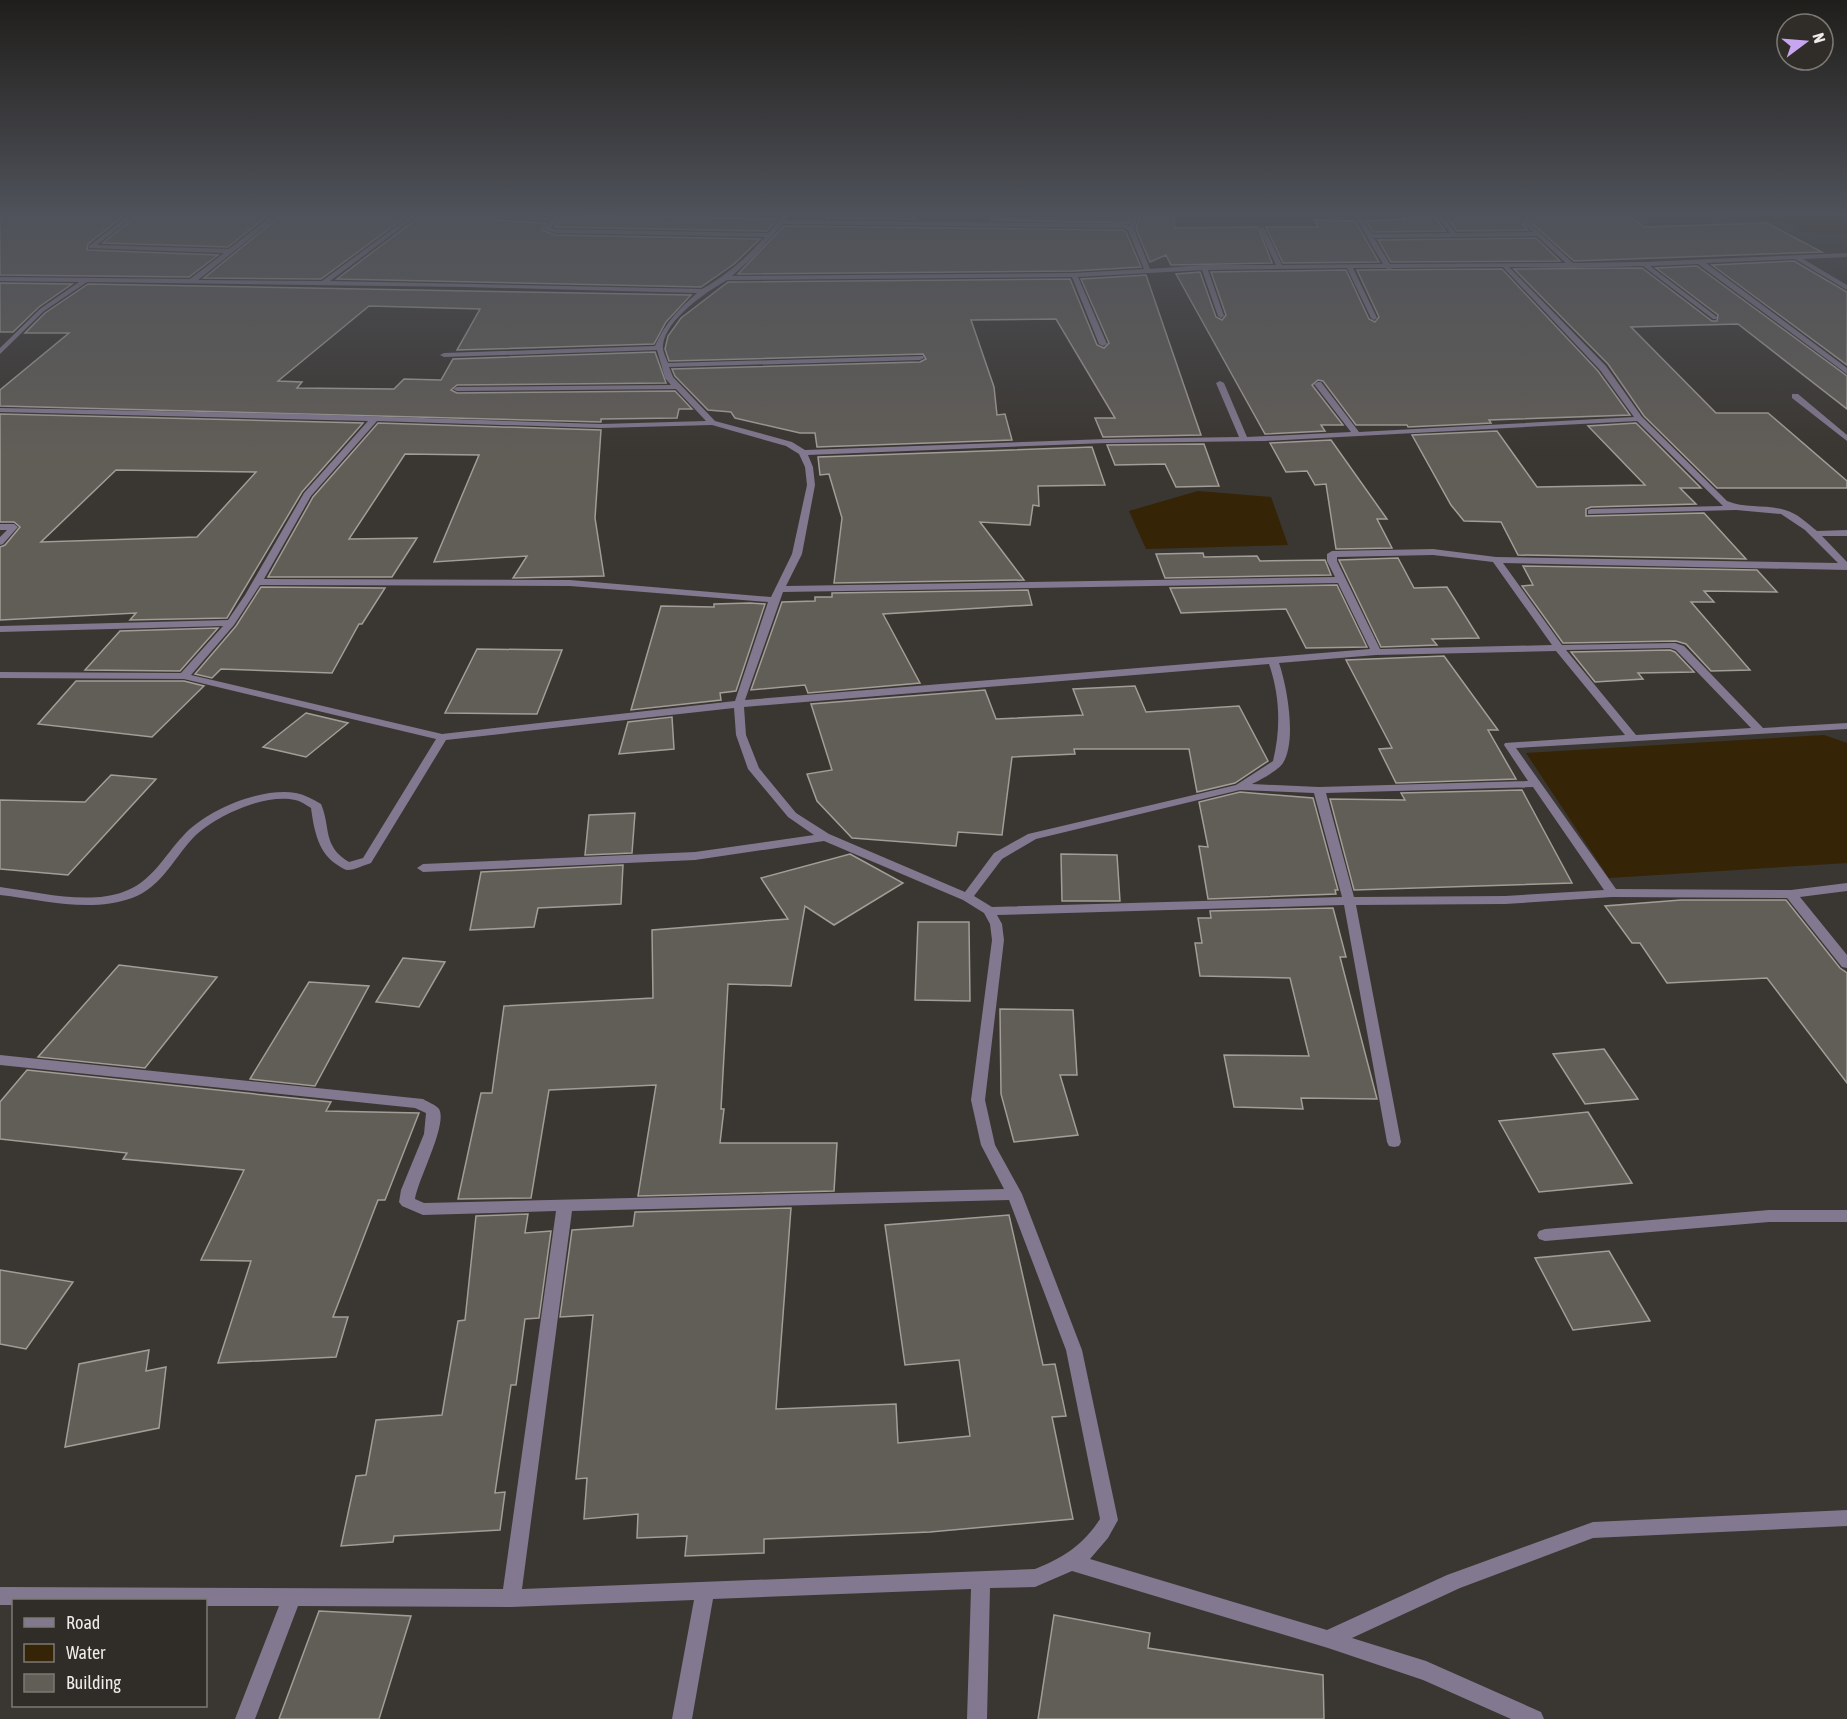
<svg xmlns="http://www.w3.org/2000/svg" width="1847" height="1719" font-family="'Asap Condensed',sans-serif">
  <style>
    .water { fill: #352406 }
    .building { fill: #615d57; stroke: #a29d97; stroke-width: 1.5; fill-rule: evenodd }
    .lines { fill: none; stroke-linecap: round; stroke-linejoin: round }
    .minor { fill: #82788f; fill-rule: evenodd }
  </style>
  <rect width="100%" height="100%" fill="#3a3631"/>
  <!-- water -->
  <g class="water">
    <polygon points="1683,213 1835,213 1847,221 1847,234 1803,232 1791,224"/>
    <polygon points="1198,491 1271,497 1288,545 1146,549 1129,511"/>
    <polygon points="1824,735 1847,743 1847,863 1609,878 1526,753"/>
  </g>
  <!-- building -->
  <g class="building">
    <polygon points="0,213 127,213 88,244 87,250 218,255 189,277 0,275"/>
    <polygon points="140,213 271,213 228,247 103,243"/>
    <polygon points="284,213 411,213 321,279 204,278"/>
    <polygon points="413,213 490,213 496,220 546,223 542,230 555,235 760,239 734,264 701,287 337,279 415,220"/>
    <polygon points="522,213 586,213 584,215 777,219 767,231 555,227 559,221 554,216"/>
    <polygon points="828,213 915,213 914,219 826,218"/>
    <polygon points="991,213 1131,213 1128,223 992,220"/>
    <polygon points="1141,213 1172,213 1175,228 1258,227 1272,263 1171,265 1166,255 1150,262 1136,229"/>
    <polygon points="1402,213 1432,213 1445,231 1373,232 1366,221 1406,219"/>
    <polygon points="1443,213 1626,213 1644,227 1767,223 1822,252 1574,261 1528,220 1523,224 1528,230 1457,231"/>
    <polygon points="1314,220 1355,221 1379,262 1283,263 1266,227 1318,227"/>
    <polygon points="784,226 1123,230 1126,232 1141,267 1074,271 738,274"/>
    <polygon points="1536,238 1560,261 1391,262 1378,240"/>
    <polygon points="1794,261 1847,292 1847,365 1712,265"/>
    <polygon points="1697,266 1847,376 1847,409 1738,324 1631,327 1716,413 1768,413 1847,481 1847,488 1717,488 1644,416 1608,364 1514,269 1642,268 1712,321 1717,321 1718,315 1656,268"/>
    <polygon points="1502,269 1598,371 1630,415 1489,420 1491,423 1408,427 1407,425 1356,425 1323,381 1318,380 1312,385 1343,425 1321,425 1325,431 1265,434 1176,274 1200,272 1216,317 1222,320 1226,315 1211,272 1346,270 1369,319 1375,322 1379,317 1357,270"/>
    <polygon points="1146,275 1201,435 1103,437 1095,418 1115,418 1056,319 971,320 994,387 997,415 1005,414 1012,440 817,447 815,433 800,433 735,418 731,412 708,410 675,376 672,369 920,362 926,359 923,354 669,361 665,349 668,336 681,318 728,282 1070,279 1097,345 1104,348 1109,343 1081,279"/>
    <polygon points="0,283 72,284 39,307 13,332 0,332"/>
    <polygon points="88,284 691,295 666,322 654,344 457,350 480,309 369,306 278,381 302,382 297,388 394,389 404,379 441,380 453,359 655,352 666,383 457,385 451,390 457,393 675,391 692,409 679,409 677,418 601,419 601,422 0,406 0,390 69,333 25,333 45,313"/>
    <path d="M 0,414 L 363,423 L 302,492 L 227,618 L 130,620 L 136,613 L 0,620 L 0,547 L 5,545 L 20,527 L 14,522 L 0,522 ZM 116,470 L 256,472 L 197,537 L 41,542 Z"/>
    <polygon points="378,423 601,430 595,518 604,576 513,578 527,556 434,562 479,455 405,454 349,539 417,538 392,577 268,577 313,497"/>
    <polygon points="1636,423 1701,488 1680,488 1696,504 1591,507 1586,509 1586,516 1704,513 1746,559 1518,555 1501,522 1464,521 1451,505 1412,435 1497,431 1537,487 1645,485 1588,426"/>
    <polygon points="1331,440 1387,519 1377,519 1392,548 1336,549 1326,484 1315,485 1307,471 1286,472 1270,443"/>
    <polygon points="1204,444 1219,486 1176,487 1165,464 1115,465 1107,445"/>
    <polygon points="1092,447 1105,485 1038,486 1039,506 1033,505 1030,525 980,522 1024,580 834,583 842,518 829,474 820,475 818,457"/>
    <polygon points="1203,553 1204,557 1257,556 1260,561 1325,560 1331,575 1165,578 1156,554"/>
    <polygon points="1398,558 1414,588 1447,587 1479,638 1432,639 1437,645 1381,647 1339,560"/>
    <polygon points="1523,566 1757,570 1777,592 1704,591 1714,602 1691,602 1750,670 1711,671 1686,644 1676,641 1563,643 1522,586 1533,585"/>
    <polygon points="1337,585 1367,647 1306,648 1286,609 1181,613 1170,588"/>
    <polygon points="261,587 385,588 362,624 359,624 332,673 221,669 212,678 195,674 236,626"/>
    <polygon points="1028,590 1032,605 883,614 920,683 808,693 805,685 751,690 782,602 815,601 815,597 832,597 832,593"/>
    <polygon points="750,603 765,604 736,691 720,693 721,700 631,710 661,606 714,607 714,604"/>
    <polygon points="218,628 180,671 85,670 120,631"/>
    <polygon points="477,649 562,650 537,714 445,713"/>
    <polygon points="1670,650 1675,652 1694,672 1638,673 1643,679 1595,682 1571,652"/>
    <polygon points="1444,656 1498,730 1488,730 1516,779 1396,783 1379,749 1392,748 1346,660"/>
    <polygon points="76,681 184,681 204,686 152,737 38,724"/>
    <polygon points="1135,686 1146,712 1239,706 1268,761 1235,783 1197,792 1189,749 1074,749 1075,754 1012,757 1002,835 958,832 956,846 852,838 817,801 807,774 832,770 811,704 985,690 996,719 1083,715 1073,689"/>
    <polygon points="306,713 348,723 306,757 263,747"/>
    <polygon points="672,717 674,749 619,754 628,722"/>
    <polygon points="111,775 156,779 68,875 0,869 0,800 85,802"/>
    <polygon points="1522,790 1572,883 1354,890 1330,799 1405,800 1401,793"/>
    <polygon points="1240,792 1313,798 1338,890 1335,890 1336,894 1208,899 1199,846 1208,847 1199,802"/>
    <polygon points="635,813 632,853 585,855 589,815"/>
    <polygon points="850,854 903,883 834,925 805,906 791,986 728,984 721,1109 724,1109 720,1143 837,1143 834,1191 638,1196 656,1085 549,1090 531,1198 458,1199 481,1093 492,1093 504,1006 653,998 652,930 788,919 761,878"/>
    <polygon points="1061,854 1117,855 1120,901 1062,901"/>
    <polygon points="623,865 621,904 538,908 534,927 470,930 481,872"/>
    <polygon points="1681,900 1786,900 1840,968 1847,973 1847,1083 1767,978 1667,983 1640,943 1632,943 1605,906"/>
    <polygon points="1333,908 1346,957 1340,957 1377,1099 1301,1098 1303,1109 1234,1107 1224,1055 1309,1056 1290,978 1200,976 1195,943 1202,943 1198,918 1211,918 1210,911"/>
    <polygon points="918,922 969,922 970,1001 915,1000"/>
    <polygon points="403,958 445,962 419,1007 376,1002"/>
    <polygon points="119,965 217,977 145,1068 38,1057"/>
    <polygon points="309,982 369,986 315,1086 250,1079"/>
    <polygon points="1000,1009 1073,1010 1077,1075 1060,1075 1078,1135 1014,1142 1001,1094"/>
    <polygon points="1604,1049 1638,1099 1585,1104 1553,1054"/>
    <polygon points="27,1070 331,1102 326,1111 419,1113 385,1200 378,1200 333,1317 348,1317 336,1357 218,1363 251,1261 201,1260 244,1170 123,1159 127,1153 0,1139 0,1102"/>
    <polygon points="1588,1112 1632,1183 1539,1192 1499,1121"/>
    <polygon points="791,1208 776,1409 896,1404 898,1443 970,1436 959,1360 905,1365 885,1225 1009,1215 1043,1365 1055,1364 1066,1416 1052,1417 1073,1519 930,1532 764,1539 764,1553 685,1556 687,1536 637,1538 638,1514 584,1519 587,1478 576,1479 593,1315 560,1317 572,1230 633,1226 635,1212"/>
    <polygon points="528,1214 525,1233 551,1231 539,1318 525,1319 516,1385 511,1385 495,1493 505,1492 500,1530 394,1536 393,1542 341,1546 356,1476 366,1475 376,1420 442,1415 458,1321 465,1320 476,1216"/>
    <polygon points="1609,1251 1650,1321 1573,1330 1535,1258"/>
    <polygon points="0,1270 73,1282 26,1349 0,1344"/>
    <polygon points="149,1350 146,1371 166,1367 159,1428 65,1447 79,1364"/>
    <polygon points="319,1611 411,1616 379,1719 279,1719"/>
    <polygon points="1054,1615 1150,1633 1148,1648 1323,1675 1324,1719 1038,1719"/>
  </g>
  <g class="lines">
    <!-- minor -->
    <g class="minor">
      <path d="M 131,213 L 138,213 L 97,245 L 229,249 L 275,213 L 282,213 L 198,280 L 322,281 L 412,215 L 414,218 L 330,281 L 702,289 C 727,275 746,258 765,237 L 555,233 L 544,229 L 550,221 L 496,218 L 492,213 L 554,218 L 557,221 L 551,228 L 555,229 L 768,233 L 786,213 L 792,213 L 786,220 L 1124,224 L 1129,226 L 1133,213 L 1139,213 L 1134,229 L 1150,269 L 1204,265 L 1276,265 L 1259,229 L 1262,227 L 1265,229 L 1282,265 L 1383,264 L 1353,213 L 1359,213 L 1372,234 L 1450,233 L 1434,213 L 1440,213 L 1456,233 L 1533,232 L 1525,224 L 1528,222 L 1573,263 L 1644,262 L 1847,253 L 1847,257 L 1803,259 L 1847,285 L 1847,290 L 1795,259 L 1706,263 L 1847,368 L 1847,374 L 1698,264 L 1650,266 L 1717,317 L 1717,319 L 1713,319 L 1643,266 L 1573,268 L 1509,267 L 1606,366 L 1642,417 L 1727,501 C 1746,509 1765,504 1785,510 C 1797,513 1807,523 1817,531 L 1847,530 L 1847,536 L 1822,536 L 1847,562 L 1847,570 L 1503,563 L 1562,645 L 1675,643 L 1684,646 L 1763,728 L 1847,723 L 1847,729 L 1516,748 L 1616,889 L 1791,890 L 1847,883 L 1847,891 L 1800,897 L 1847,955 L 1847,968 L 1842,967 L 1787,898 L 1612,897 L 1505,904 L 1356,905 L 1401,1142 L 1399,1146 L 1394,1147 L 1389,1146 L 1387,1142 L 1344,905 L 997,915 L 1002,924 L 1004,940 L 985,1100 L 995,1145 L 1022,1194 L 1082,1350 L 1118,1520 L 1108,1538 L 1090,1559 L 1327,1630 L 1447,1575 L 1593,1522 L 1847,1510 L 1847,1526 L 1593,1538 L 1460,1588 L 1352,1638 L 1426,1661 L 1541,1712 L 1544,1719 L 1511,1719 L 1423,1680 L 1328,1648 L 1072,1571 L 1035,1587 L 990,1588 L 987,1719 L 967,1719 L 971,1589 L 713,1599 L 692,1719 L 672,1719 L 694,1600 L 511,1607 L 298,1606 L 255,1719 L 235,1719 L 279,1606 L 206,1606 L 206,1600 L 14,1600 L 14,1605 L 0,1605 L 0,1587 L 503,1589 L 556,1211 L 423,1215 L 402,1206 L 399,1202 L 401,1190 L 424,1134 L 426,1113 L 415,1108 L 0,1065 L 0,1055 L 423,1099 C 428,1102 436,1105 439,1109 C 448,1124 418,1179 415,1199 L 424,1203 L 1004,1189 L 981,1145 L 971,1100 L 992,940 L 990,924 L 984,913 L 963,900 L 824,841 L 695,860 L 423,872 L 417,868 L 423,864 L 695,852 L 814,835 L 788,817 L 748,769 L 736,735 L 734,708 L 446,740 L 371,863 C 364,865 355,870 348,870 C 345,870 342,868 339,866 C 318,854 314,830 311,808 C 306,805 301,801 295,800 C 266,793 218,815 197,834 C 175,855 163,887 132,898 C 90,913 43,900 0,895 L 0,887 C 37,892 88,905 123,892 C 151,883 164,856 183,836 C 206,810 261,787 296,793 C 305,795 313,799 321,804 C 331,827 322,846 349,862 L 363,858 L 436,739 L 184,679 L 0,678 L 0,672 L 181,673 L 223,626 L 0,632 L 0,626 L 228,620 L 245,595 L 304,493 L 368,421 L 0,412 L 0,408 L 302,414 L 601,424 L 706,421 L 676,389 L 457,391 L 453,389 L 457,387 L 671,385 L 665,378 L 657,350 L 444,357 L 440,355 L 444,353 L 655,346 C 665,323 679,309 697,293 L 466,287 L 87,282 L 44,311 L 0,354 L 0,348 L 40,309 L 79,282 L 0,281 L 0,277 L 190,279 L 224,253 L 89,248 L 89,246 ZM 783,224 L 1123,228 L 1128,230 L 1144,269 L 1074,273 L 732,276 L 753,257 ZM 1537,236 L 1566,263 L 1390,264 L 1374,238 ZM 1503,267 L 1600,370 L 1634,417 L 1359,432 L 1321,382 L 1318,382 L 1314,384 L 1351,432 L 1247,437 L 1224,383 L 1220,381 L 1216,383 L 1239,437 L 1106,439 L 805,450 L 792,442 L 715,421 L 673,377 L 669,367 L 920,360 L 924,358 L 923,356 L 668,363 C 666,358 662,350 663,345 C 666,319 706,292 727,280 L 1072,277 L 1099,344 L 1103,346 L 1107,344 L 1078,277 L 1202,270 L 1218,316 L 1221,318 L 1224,316 L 1208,270 L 1347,268 L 1371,318 L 1374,320 L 1377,318 L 1353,268 L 1386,268 L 1389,270 L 1392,268 ZM 377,421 L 601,428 L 712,425 L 786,446 L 799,454 L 805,467 L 807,485 L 792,554 L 771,597 L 570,580 L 264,579 L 311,496 ZM 1637,421 L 1723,506 L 1591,509 L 1588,510 L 1588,514 L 1736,510 L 1781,514 L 1805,530 L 1838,563 L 1496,557 L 1433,549 L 1332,551 L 1327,554 L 1327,561 L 1335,577 L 786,586 L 802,554 L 815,485 L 813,467 L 808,455 L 1106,443 L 1265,441 ZM 1433,555 L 1493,562 L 1552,645 L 1380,649 L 1337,561 L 1337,557 ZM 1338,583 L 1370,649 L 745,700 L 783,592 ZM 260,585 L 570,586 L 768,602 L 735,701 L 442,734 L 191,675 L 234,625 ZM 1670,648 L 1676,650 L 1751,728 L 1636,735 L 1566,650 ZM 1556,651 L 1625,735 L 1505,743 L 1504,745 L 1528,781 L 1319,787 L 1252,784 C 1260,780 1279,770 1283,763 C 1297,741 1287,686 1279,663 L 1376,655 ZM 1269,664 C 1280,696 1281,728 1273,761 L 1236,785 L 1028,834 L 994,853 L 965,892 L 829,834 L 796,813 L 759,768 L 746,735 L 744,707 ZM 1533,787 L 1604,890 L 1505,896 L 1354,897 L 1326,793 ZM 1240,790 L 1314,793 L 1342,897 L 992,907 L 974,896 L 1002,859 L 1036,839 ZM 1009,1200 L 1066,1350 L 1100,1519 C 1083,1545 1063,1558 1035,1569 L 522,1589 L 572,1211 Z"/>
      <polygon points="1792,394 1798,394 1847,435 1847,441 1792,398"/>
      <polygon points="0,524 14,524 18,527 3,544 0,545 0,537 7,530 0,530"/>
      <polygon points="1769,1210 1847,1210 1847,1222 1769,1222 1545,1241 1539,1239 1537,1235 1539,1231 1545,1229"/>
    </g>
  </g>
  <!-- sky -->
  <linearGradient id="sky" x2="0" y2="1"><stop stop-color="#201e1b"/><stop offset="0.47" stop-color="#4f525a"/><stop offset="1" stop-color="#4f525a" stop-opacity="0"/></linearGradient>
  <rect width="1847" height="454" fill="url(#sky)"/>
  <!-- legend -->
  <rect x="12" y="1599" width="195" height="108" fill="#302c27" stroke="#7c7975" stroke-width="1.5"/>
  <rect x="24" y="1618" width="30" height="9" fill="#82788f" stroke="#7c7975" stroke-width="1.5"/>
  <text x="66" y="1629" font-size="18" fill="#eeece9">Road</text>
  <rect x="24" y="1644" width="30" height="18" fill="#352406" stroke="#7c7975" stroke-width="1.5"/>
  <text x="66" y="1659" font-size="18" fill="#eeece9">Water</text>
  <rect x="24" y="1674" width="30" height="18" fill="#615d57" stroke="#7c7975" stroke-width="1.5"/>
  <text x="66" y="1689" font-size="18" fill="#eeece9">Building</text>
  <!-- north arrow -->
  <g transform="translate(1805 42) rotate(74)"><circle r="28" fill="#302c27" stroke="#7c7975" stroke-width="1.5"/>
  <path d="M0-4.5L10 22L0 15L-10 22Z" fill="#c7a6ef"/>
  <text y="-9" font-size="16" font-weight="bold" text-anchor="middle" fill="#eeece9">N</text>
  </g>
</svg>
